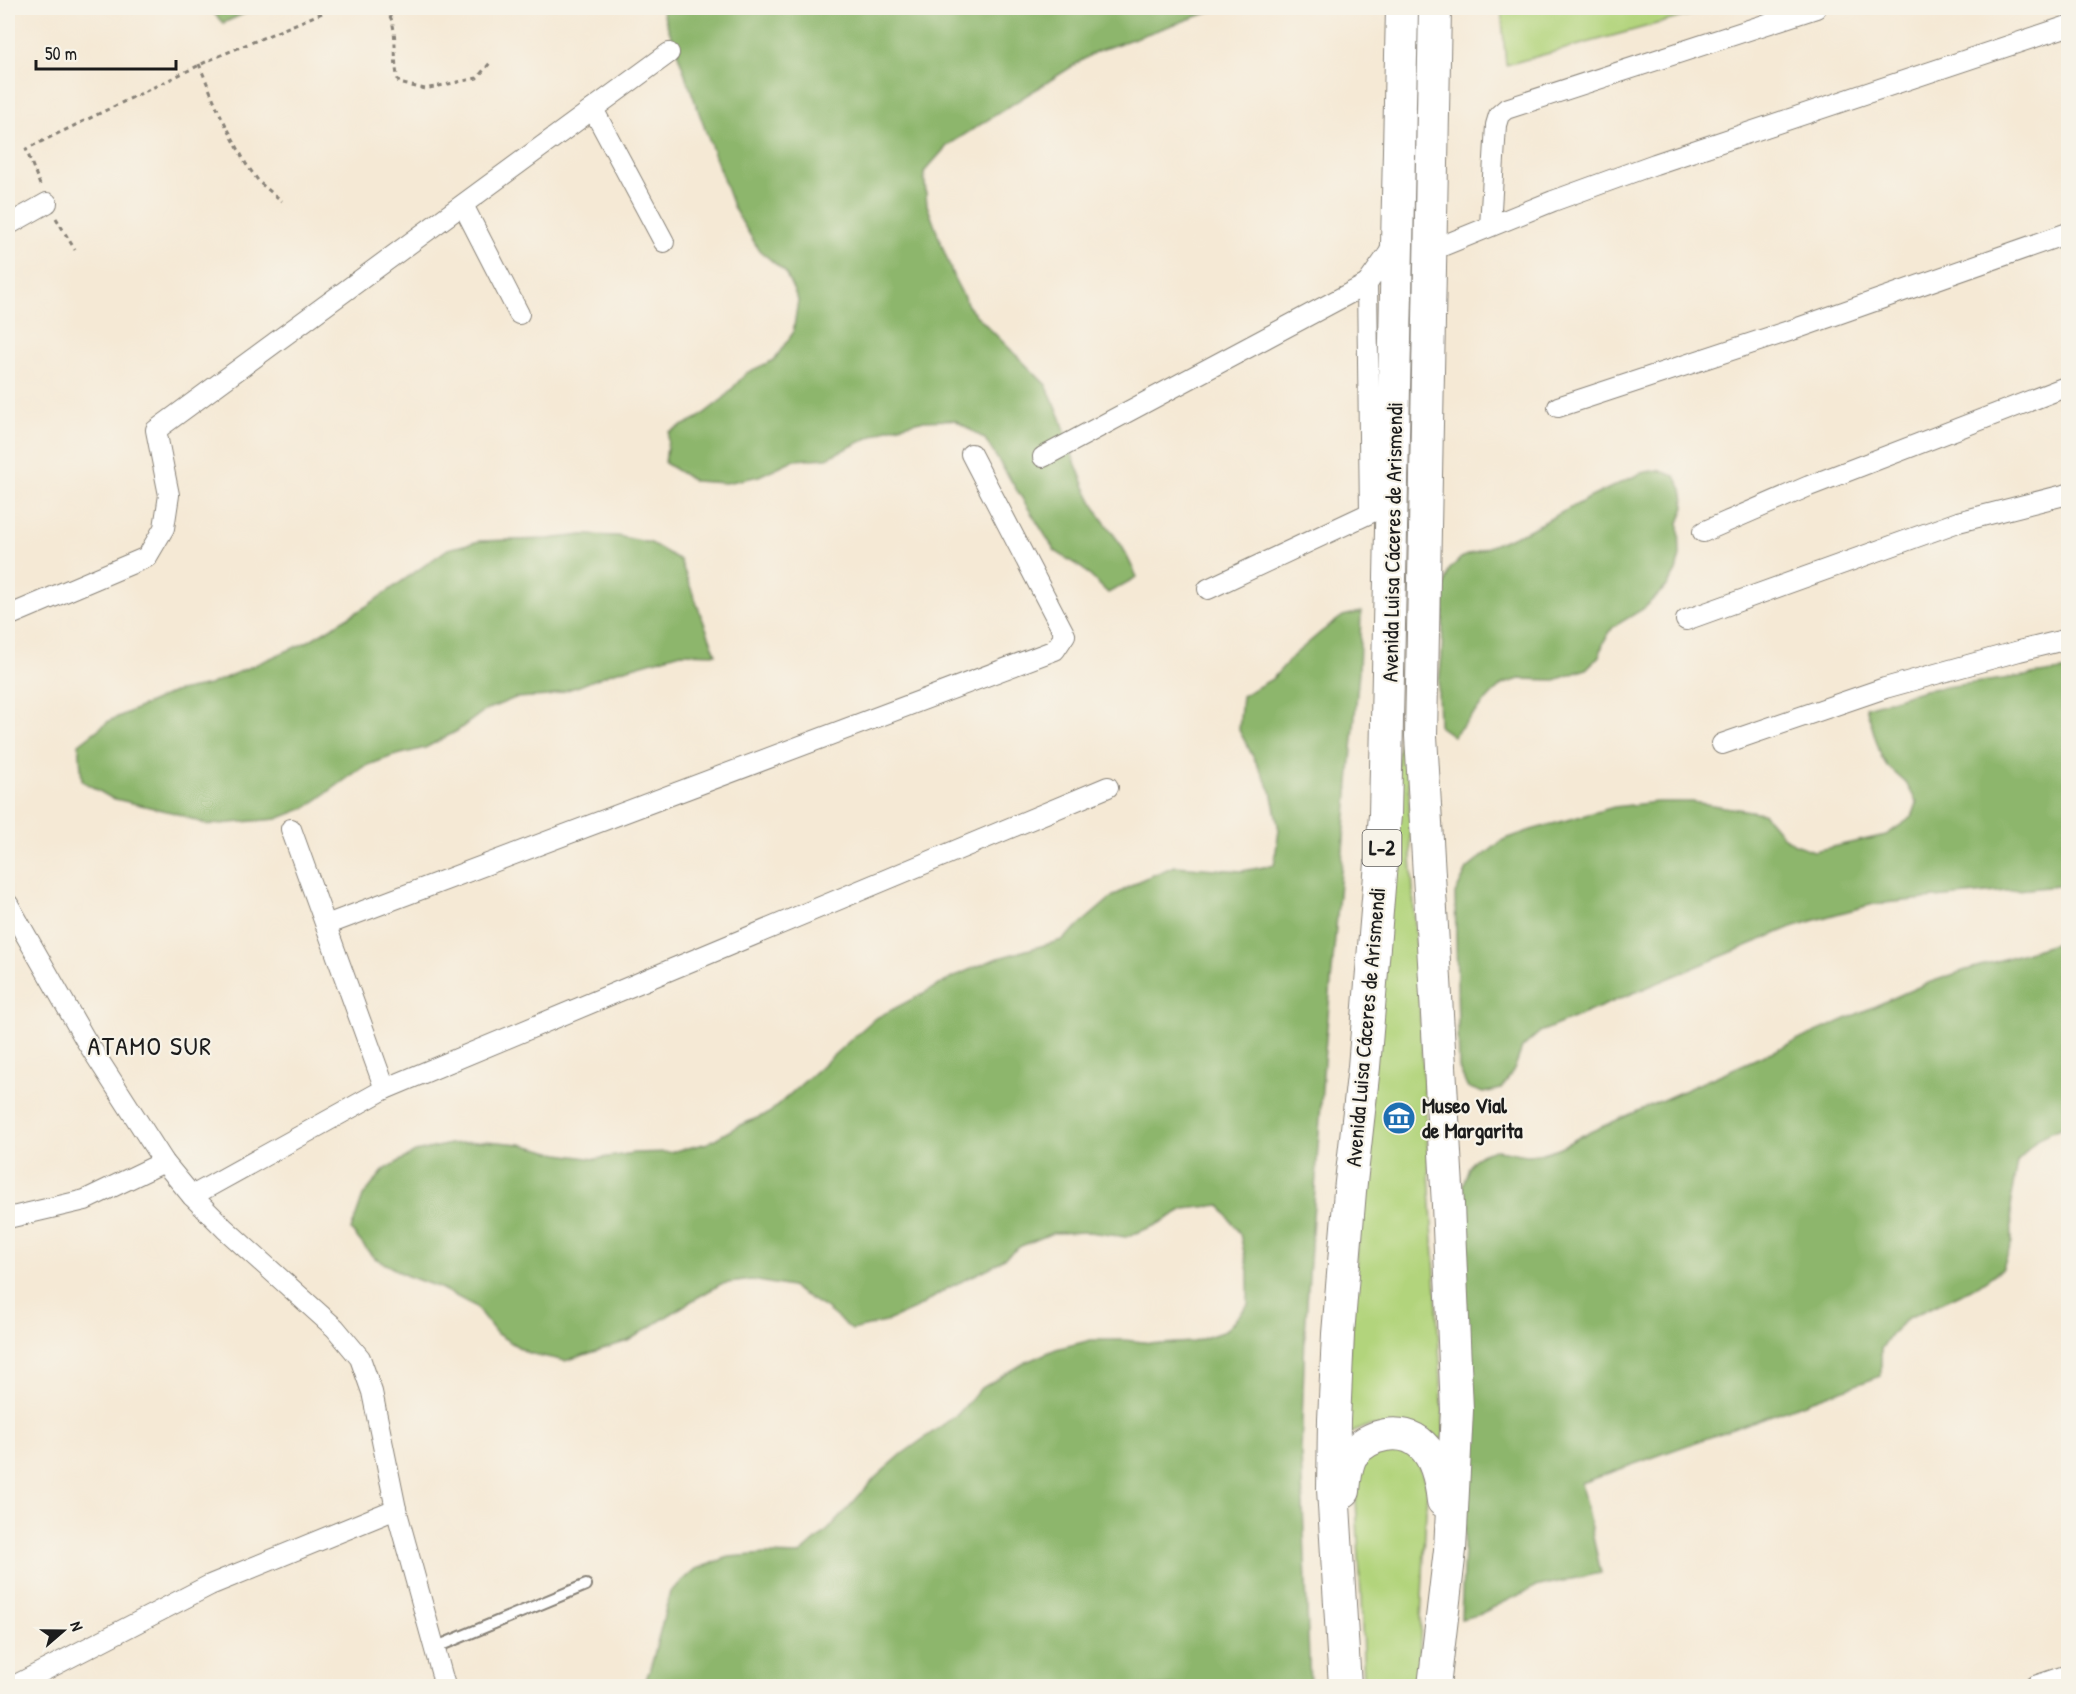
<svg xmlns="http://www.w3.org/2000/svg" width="2076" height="1694" font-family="'Patrick Hand',sans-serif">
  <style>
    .green { fill: #b2d47c; stroke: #67784c; stroke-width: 1.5 }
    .forest { fill: #8db66c; stroke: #546944; stroke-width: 1.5 }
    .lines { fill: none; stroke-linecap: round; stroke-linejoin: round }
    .lane-casing { stroke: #888278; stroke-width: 14 }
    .street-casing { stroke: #888278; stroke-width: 22 }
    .primary-casing { stroke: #888278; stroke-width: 34 }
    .path { stroke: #888278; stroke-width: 3; stroke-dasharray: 4.5 4.5; stroke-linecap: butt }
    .lane { stroke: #fff; stroke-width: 10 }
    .street { stroke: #fff; stroke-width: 20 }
    .primary { stroke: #fff; stroke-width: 32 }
    .labels { text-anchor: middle; stroke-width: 4.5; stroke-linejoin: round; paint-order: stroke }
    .shield { fill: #f7f3e8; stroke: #5e5c59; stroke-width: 1.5 }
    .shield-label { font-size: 21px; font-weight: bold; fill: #1c1c1c }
    .street-label { font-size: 22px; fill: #1c1c1c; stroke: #f7f3e8 }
    .poi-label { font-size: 22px; font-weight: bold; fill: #1c1c1c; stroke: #f7f3e8; text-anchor: start }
    .quarter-label { font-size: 26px; letter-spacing: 1.5px; fill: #1c1c1c; stroke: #f7f3e8 }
  </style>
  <rect width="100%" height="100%" fill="#f7f3e8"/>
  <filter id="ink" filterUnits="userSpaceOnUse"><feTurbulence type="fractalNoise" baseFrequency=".0167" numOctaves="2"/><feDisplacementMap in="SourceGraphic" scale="12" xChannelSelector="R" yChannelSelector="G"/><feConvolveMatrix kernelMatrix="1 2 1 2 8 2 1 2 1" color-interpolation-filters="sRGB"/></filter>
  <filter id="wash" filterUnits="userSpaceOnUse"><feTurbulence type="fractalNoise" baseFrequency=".008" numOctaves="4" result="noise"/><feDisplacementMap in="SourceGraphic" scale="24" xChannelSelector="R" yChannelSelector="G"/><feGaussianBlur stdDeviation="1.35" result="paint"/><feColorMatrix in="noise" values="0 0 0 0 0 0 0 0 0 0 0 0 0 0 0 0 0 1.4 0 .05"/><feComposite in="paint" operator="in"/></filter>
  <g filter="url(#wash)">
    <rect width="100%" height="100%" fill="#f5e9d5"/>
    <!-- green -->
    <g class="green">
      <polygon points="1501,8 1715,8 1506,65"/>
      <polygon points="1400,734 1409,734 1409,795 1411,856 1444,1433 1442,1439 1439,1439 1428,1431 1368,1426 1349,1434 1348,1362"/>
      <polygon points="1377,1448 1415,1452 1427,1488 1418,1686 1364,1686 1361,1596 1355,1480 1360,1461"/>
    </g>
    <!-- forest -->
    <g class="forest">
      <polygon points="209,8 257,8 223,23"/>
      <polygon points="661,8 1221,8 1095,52 948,145 924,172 927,205 954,278 970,309 1046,385 1061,418 1071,452 1085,487 1100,516 1122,546 1137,577 1108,593 1083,569 1055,551 985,439 955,420 920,421 887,429 827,458 793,460 759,476 726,483 694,481 665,463 669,432 698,418 724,398 746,373 774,360 793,333 798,300 785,272 759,250 734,209"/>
      <polygon points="1658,470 1675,476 1682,489 1685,507 1679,523 1680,556 1676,571 1667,586 1643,609 1613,627 1604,641 1599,656 1586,669 1555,680 1520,679 1503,684 1491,695 1453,736 1439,726 1438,691 1442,655 1444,587 1449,570 1461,558 1527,531 1591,497 1641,473"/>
      <polygon points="583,535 617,536 651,543 680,560 716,654 681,653 611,673 579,686 549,696 515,698 484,711 457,731 425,748 393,756 363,767 307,807 277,819 208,825 175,813 111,798 82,781 79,744 109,721 174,692 209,685 307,642 365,607 448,549 480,541 548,539"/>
      <polygon points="1361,612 1359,671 1324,1061 1305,1332 1301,1453 1310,1686 644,1686 653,1659 670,1592 696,1569 729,1557 765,1554 799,1555 829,1529 876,1477 902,1454 958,1414 980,1389 1026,1362 1056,1349 1091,1340 1125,1340 1161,1344 1193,1342 1225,1331 1248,1305 1248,1271 1240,1234 1220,1205 1184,1209 1156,1225 1126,1237 1089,1232 1053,1233 1021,1246 993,1266 948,1288 919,1307 885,1322 852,1330 824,1307 791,1287 752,1280 721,1284 693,1300 628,1341 565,1361 528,1353 497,1334 475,1306 440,1288 405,1275 373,1257 351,1230 363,1196 384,1170 415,1152 450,1144 485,1141 521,1144 559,1154 595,1159 634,1153 671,1152 708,1143 738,1126 769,1113 874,1019 962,973 995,959 1062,940 1113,896 1143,879 1175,866 1242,871 1274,865 1279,830 1271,791 1239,730 1242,696 1272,679 1294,655 1321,632 1343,616"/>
      <polygon points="2068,670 2068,885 1874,904 1833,915 1792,927 1540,1032 1522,1048 1514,1070 1501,1089 1483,1093 1467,1087 1459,1068 1455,894 1467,869 1503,840 1531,830 1614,807 1657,802 1693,802 1763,813 1783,836 1795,844 1814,851 1886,835 1912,817 1917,803 1906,783 1887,766 1881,756 1866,707 1924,690"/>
      <path d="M 2068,940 L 2068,1124 L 2037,1139 L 2017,1162 L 2011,1198 L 2012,1242 L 2003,1268 L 1979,1285 L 1908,1318 L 1891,1334 L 1881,1349 L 1881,1376 L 1581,1483 L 1601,1573 L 1535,1587 L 1478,1615 L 1461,1619 L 1469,1428 L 1461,1192 C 1467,1171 1470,1152 1496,1150 C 1507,1150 1518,1155 1528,1155 C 1546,1155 1566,1145 1581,1136 L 1925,984 L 1963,971 Z"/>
    </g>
  </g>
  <g filter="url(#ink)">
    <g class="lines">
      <!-- lane casing -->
      <g class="lane-casing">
        <polyline id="lane" points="434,1648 586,1585"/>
      </g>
      <!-- street casing -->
      <g class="street-casing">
        <g id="street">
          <polyline points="593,109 664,242"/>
          <polyline points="463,205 519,314"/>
          <polyline points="8,225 47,203"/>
          <polyline points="1490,226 1496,125 1499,115 1506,109 1816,8"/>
          <polyline points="1430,251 1553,201 1655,164 2068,26"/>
          <polyline points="1367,284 1389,253 1394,241"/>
          <polyline points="1558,407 1795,329 2068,233"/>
          <polyline points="1043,457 1367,284 1370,513 1208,589"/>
          <polyline points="1703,532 1809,486 2068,386"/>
          <polyline points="8,616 147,557 164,528 169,495 156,430 669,53"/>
          <polyline points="1686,620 1958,522 2068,494"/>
          <polyline points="1722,744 1885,688 2019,651 2068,639"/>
          <polyline points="291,829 385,1089"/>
          <polyline points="8,904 85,1039 164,1162 192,1196 225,1229 335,1328 360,1358 372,1392 396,1509 445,1686"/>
          <polyline points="326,925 1055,650 1065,635 971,454"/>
          <polyline points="192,1196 385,1089 1108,787"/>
          <polyline points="8,1218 85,1200 164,1162"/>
          <polyline points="14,1686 210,1585 396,1509"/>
          <polyline points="2035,1686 2068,1675"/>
        </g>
      </g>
      <!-- primary casing -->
      <g class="primary-casing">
        <g id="primary">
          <path d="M 1344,1491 C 1345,1479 1346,1465 1352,1455 C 1367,1434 1403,1426 1422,1445 C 1437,1459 1441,1482 1443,1501"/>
          <polyline points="1345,1686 1333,1489 1334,1420 1338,1334 1350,1191 1364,1067 1385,815 1402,8"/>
          <polyline points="1434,1686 1450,1550 1457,1410 1448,1205 1421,736 1435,8"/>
        </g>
      </g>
      <!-- path -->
      <g class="path">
        <path d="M 386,8 C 388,13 392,19 393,25 C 397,45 393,64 399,83 L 425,89 L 477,78 L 490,63"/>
        <polyline points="199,64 218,110 246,164 260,183 282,201"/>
        <polyline points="40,185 26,149 212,59 334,8"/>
        <polyline points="56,218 75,250"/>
      </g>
      <!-- lane -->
      <use href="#lane" class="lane"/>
      <!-- street -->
      <use href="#street" class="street"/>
      <!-- primary -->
      <use href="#primary" class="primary"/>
    </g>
  </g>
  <!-- icons -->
  <defs>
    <g id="museum-disc" transform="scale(1.725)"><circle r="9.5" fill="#1f6fb2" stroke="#f7f3e8"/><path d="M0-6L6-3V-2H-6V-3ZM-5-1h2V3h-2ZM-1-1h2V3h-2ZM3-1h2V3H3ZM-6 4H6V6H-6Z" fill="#fff"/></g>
  </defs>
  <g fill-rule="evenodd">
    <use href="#museum-disc" x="1399" y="1118"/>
  </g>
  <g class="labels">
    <!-- shield labels -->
    <rect class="shield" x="1362.5" y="830" width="39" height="36" rx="4.5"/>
    <g class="shield-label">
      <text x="1382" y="855">L-2</text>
    </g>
    <!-- street labels -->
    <g class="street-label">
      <text transform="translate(1392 542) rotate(-89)" y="8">Avenida Luisa Cáceres de Arismendi</text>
      <text transform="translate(1365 1027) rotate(-85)" y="8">Avenida Luisa Cáceres de Arismendi</text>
    </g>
    <!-- poi labels -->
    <g class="poi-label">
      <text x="1422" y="1113">Museo Vial<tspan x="1422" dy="25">de Margarita</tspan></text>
    </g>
    <!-- quarter labels -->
    <g class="quarter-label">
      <text x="150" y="1055">ATAMO SUR</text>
    </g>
  </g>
  <!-- margin -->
  <rect width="2076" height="1694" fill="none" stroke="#f7f3e8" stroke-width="30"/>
  <!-- north arrow -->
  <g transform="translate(63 1631) rotate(70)" stroke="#f7f3e8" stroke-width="4.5" paint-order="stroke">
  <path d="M0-4.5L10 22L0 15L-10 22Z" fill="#1c1c1c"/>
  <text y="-9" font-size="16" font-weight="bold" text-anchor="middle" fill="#1c1c1c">N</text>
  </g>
  <!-- scale -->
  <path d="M36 60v9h140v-9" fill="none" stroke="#1c1c1c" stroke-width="3"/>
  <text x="45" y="60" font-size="18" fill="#1c1c1c" stroke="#f7f3e8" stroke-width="4.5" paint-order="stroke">50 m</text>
</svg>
